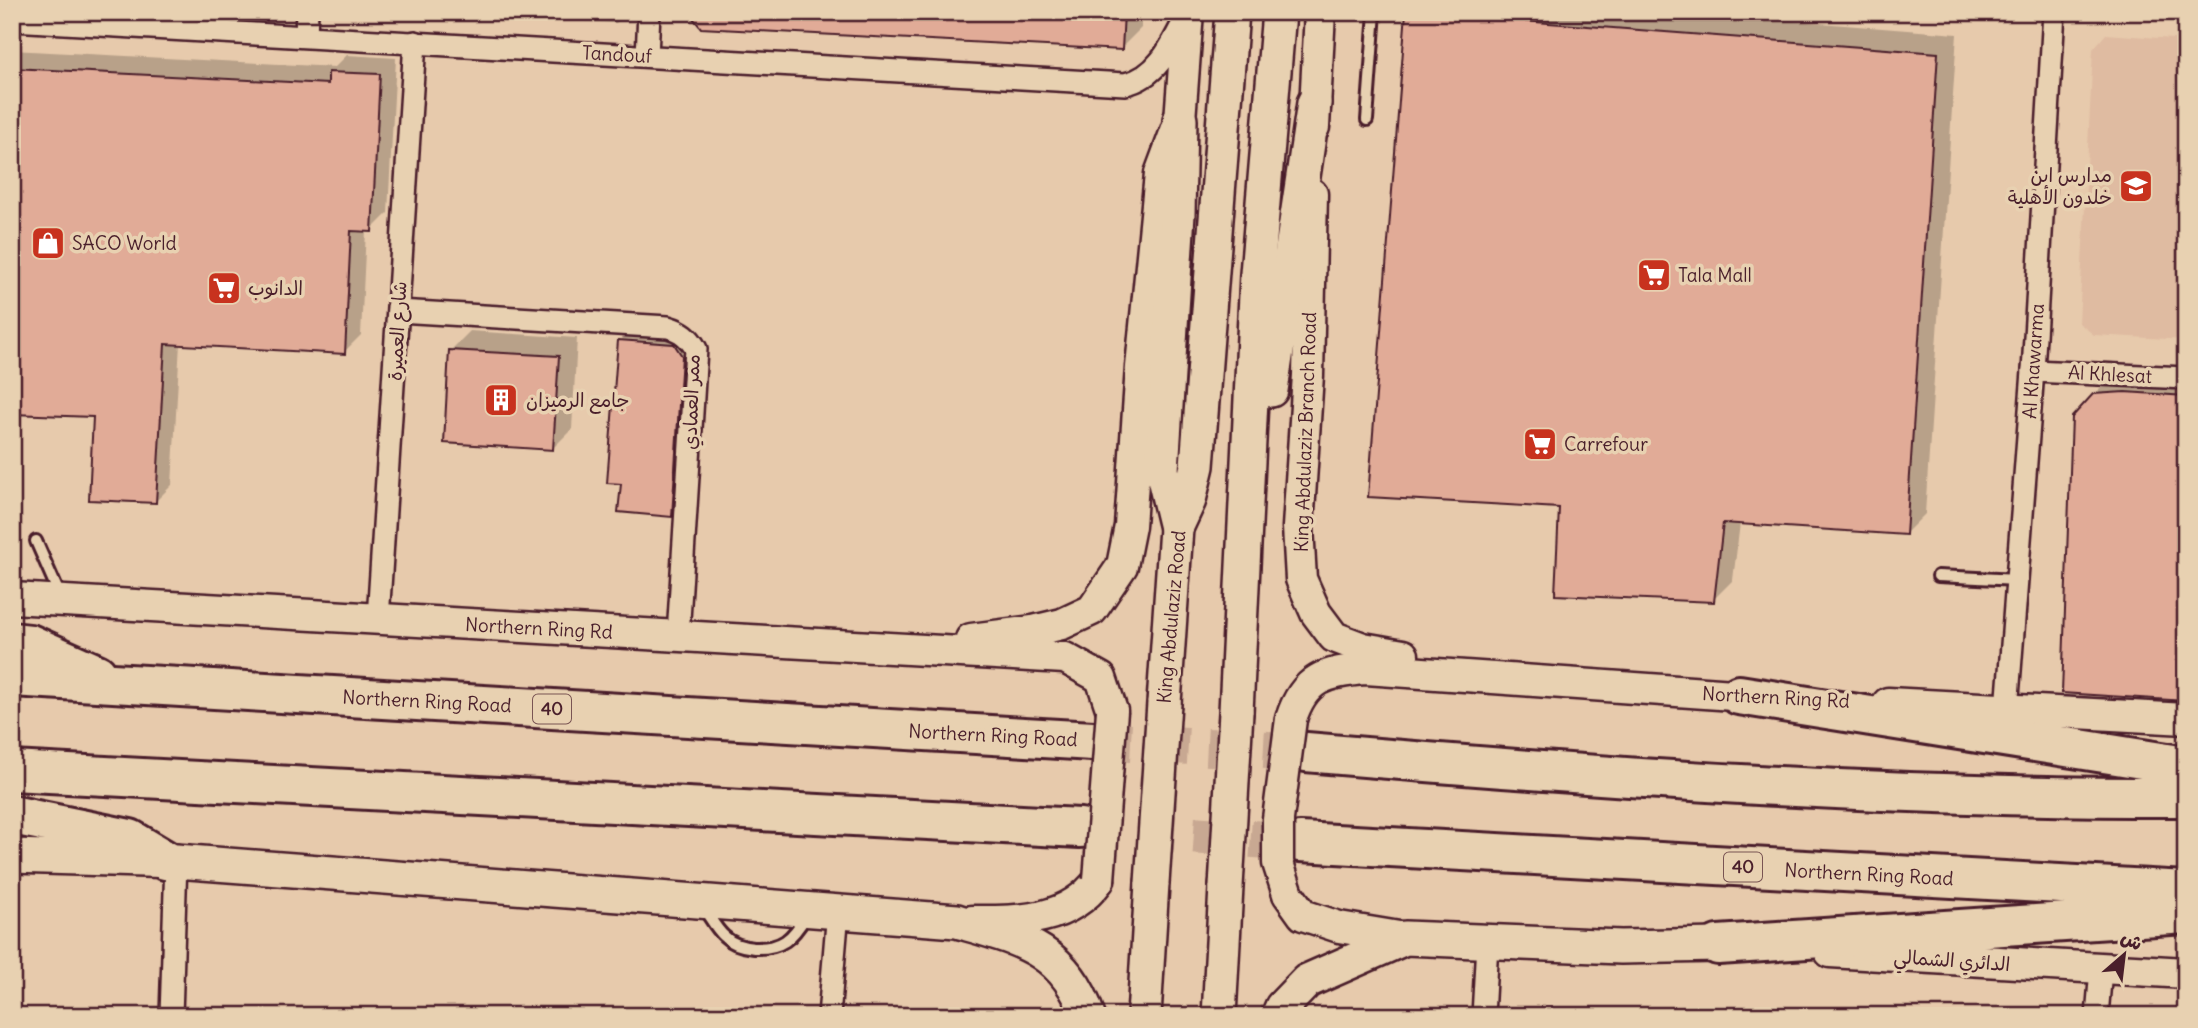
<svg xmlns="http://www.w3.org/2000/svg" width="2198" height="1028" font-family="Delius,'Playpen Sans Arabic',sans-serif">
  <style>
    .built { fill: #dfbba1 }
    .shadow { fill: #0003 }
    .building { fill: #e1ab97; stroke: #4a1f2b; stroke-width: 2 }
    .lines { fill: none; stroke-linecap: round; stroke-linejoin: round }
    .highway-tunnel { stroke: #c8a892; stroke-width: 38; stroke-dasharray: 38 19; stroke-linecap: butt }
    .lane-casing { stroke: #4a1f2b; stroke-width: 16 }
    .street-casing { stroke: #4a1f2b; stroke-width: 26 }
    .secondary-casing { stroke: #4a1f2b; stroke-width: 35 }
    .primary-casing { stroke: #4a1f2b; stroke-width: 38 }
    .highway-casing { stroke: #4a1f2b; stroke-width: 44 }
    .lane { stroke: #e8d1b1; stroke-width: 10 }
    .street { stroke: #e8d1b1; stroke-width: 21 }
    .secondary { stroke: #e8d1b1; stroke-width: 30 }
    .primary { stroke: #e8d1b1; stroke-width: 33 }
    .highway { stroke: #e8d1b1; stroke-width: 38 }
    .secondary-bridge-casing { stroke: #4a1f2b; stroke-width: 35; stroke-linecap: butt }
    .primary-bridge-casing { stroke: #4a1f2b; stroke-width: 38; stroke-linecap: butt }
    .secondary-bridge { stroke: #e8d1b1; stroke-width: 30 }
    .primary-bridge { stroke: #e8d1b1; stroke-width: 33 }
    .labels { text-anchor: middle; stroke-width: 7; stroke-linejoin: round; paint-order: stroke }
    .shield { fill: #e8d1b1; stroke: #795453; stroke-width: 2 }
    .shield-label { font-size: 18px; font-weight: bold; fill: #4a1f2b }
    .street-label { font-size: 19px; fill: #4a1f2b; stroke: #e8d1b1 }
    .poi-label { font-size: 19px; fill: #4a1f2b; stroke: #e8d1b1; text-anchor: start }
  </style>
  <rect width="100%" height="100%" fill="#e7caac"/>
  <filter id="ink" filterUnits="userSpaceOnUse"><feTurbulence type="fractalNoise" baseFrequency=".0143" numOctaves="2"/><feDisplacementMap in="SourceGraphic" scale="14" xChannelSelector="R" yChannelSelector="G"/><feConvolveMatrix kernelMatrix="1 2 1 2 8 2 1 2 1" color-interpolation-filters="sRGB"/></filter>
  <g filter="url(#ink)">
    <!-- built -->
    <polygon class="built" points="2106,34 2186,40 2186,340 2094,335 2079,323 2093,49"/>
    <!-- shadow -->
    <g class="shadow">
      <polygon points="436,12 629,12 616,23"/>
      <polygon points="694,12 1141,12 1141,28 1121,48"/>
      <polygon points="1408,12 1683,12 1957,34 1925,514 1906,533 1740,523 1733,580 1713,600 1561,506"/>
      <polygon points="12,50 335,67 347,55 396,58 388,213 371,230 366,230 361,335 344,352 180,343 172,485 155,502 95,416 12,412"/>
      <polygon points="632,329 687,333 684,503 672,515 620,341"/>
      <polygon points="470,331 577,338 572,429 553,448 451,350"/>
      <polygon points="2114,375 2186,376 2186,700 2094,395"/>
    </g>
    <!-- building -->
    <g class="building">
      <polygon points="688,12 1124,12 1122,50 701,28"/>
      <polygon points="1406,12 1938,53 1906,535 1723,523 1714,602 1555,595 1559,508 1368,497"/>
      <polygon points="12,68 328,84 328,72 380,74 372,232 351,231 345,354 165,344 156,503 89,500 93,417 12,414"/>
      <polygon points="618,340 674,344 682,356 672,517 618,512 621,484 607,483"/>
      <polygon points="449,350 559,356 553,450 444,443"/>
      <polygon points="2125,392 2186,396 2186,701 2062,693 2072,417 2093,394"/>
    </g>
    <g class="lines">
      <!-- highway-tunnel -->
      <g class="highway-tunnel">
        <polyline points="1093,741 1306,752"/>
        <polyline points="1080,828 1300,842"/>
      </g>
      <!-- lane casing -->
      <g class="lane-casing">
        <g id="lane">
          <polyline points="1367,120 1375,12"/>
          <polyline points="36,541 61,598"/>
          <polyline points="1938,576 2017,580"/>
          <path d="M 704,909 C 710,917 716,929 724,936 C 732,944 743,947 754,948 C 782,949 792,939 806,916"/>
        </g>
      </g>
      <!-- street casing -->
      <g class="street-casing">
        <g id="street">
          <path d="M 12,20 L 1125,84 C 1156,78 1171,47 1184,21"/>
          <polyline points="306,36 307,12"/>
          <polyline points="647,56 649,12"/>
          <path d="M 398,311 L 668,327 C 682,331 689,337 696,349 L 678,636"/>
          <polyline points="2033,371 2186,378"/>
          <polyline points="378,619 415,42"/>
          <polyline points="2007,710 2033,371 2054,12"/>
          <polyline points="171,1016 176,861"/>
          <polyline points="829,1016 838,911"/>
          <polyline points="1483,1016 1487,943"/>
          <polyline points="2097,1016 2101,969"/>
        </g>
      </g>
      <!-- secondary casing -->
      <g class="secondary-casing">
        <g id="secondary">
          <polyline points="1314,127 1320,12"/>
          <polyline points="1312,194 1308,375 1298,527 1301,579 1316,613 1334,637 1363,648 1403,655"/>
          <polyline points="12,598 1065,658 1101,678 1112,711"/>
          <polyline points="971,639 1033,631 1062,624 1092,610 1122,566 1130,526 1141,367 1160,174 1180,120 1188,12"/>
          <polyline points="1888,703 2186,719"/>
          <path d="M 1291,719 C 1304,678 1325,672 1366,669 L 1762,697"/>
          <polyline points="1288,894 1303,915 1339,927 1405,938"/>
          <path d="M 972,921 C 1020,921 1068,922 1099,880"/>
          <polyline points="1830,952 2186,973"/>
        </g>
      </g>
      <!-- primary casing -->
      <g class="primary-casing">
        <g id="primary">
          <polyline points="1271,390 1314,103"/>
          <polyline points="1176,528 1162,470 1178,214 1180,120"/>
          <polyline points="1164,703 1176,528 1189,500 1197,466 1232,12"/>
          <polyline points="1236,712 1257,274 1279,12"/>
          <path d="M 12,856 L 176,861 L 957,921 C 1019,939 1065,948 1088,1016"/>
          <polyline points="1144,1016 1152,883"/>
          <polyline points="1219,1016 1226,887"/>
          <polyline points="1278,1016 1282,1007 1307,981 1405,938 1621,947 1718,945"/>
        </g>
      </g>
      <!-- highway casing -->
      <g class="highway-casing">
        <g id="highway">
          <polyline points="12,642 30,644 97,674"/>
          <polyline points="12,677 1093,741"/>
          <polyline points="1739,695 2186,766"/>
          <path d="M 1306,752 C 1598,777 1892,798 2186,797"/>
          <polyline points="12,771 1080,828"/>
          <polyline points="12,815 130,839 165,860"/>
          <polyline points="1300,842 2186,891"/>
          <polyline points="1718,945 2186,914"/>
        </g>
      </g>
      <!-- lane -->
      <use href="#lane" class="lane"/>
      <!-- street -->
      <use href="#street" class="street"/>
      <!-- secondary -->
      <use href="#secondary" class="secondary"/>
      <!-- primary -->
      <use href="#primary" class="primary"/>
      <!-- highway -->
      <use href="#highway" class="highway"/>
      <!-- secondary-bridge casing -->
      <g class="secondary-bridge-casing">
        <g id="secondary-bridge">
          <polyline points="1099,880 1112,711"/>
          <polyline points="1288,894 1278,863 1278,819 1291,719"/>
        </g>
      </g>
      <!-- primary-bridge casing -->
      <g class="primary-bridge-casing">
        <g id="primary-bridge">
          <polyline points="1152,883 1164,703"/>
          <polyline points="1226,887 1236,712"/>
        </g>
      </g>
      <!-- secondary-bridge -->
      <use href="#secondary-bridge" class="secondary-bridge"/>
      <!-- primary-bridge -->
      <use href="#primary-bridge" class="primary-bridge"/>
    </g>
  </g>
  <!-- icons -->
  <defs>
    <g id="school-square" transform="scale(1.75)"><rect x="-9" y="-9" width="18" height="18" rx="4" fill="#c8321e" stroke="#e8d1b1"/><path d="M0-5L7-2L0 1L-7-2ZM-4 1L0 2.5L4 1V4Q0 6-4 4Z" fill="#fff"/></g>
    <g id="shop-square" transform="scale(1.75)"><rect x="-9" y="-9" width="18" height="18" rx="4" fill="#c8321e" stroke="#e8d1b1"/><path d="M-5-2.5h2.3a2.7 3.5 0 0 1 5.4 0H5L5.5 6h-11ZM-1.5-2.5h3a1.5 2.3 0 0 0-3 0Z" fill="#fff"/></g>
    <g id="supermarket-square" transform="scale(1.75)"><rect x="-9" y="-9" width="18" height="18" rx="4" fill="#c8321e" stroke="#e8d1b1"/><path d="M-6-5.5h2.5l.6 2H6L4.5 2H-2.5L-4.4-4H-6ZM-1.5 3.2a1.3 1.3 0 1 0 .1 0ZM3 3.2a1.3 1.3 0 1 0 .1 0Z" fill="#fff"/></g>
    <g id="building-square" transform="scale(1.75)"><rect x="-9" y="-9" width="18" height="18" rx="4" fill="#c8321e" stroke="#e8d1b1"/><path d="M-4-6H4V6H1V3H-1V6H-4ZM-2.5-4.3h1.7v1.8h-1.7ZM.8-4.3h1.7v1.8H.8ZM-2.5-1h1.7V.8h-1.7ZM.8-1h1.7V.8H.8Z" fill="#fff"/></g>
  </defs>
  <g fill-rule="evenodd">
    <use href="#school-square" x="2136" y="186"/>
    <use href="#shop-square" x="48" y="243"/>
    <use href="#supermarket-square" x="1654" y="275"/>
    <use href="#supermarket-square" x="224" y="288"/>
    <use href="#building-square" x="501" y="400"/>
    <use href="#supermarket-square" x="1540" y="444"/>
  </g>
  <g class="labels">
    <!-- shield labels -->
    <g class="shield">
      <rect x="533" y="694.5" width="38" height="29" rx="5"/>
      <rect x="1724" y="852.5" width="38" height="29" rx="5"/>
    </g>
    <g class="shield-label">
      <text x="552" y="715">40</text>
      <text x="1743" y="873">40</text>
    </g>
    <!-- street labels -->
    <g class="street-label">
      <text transform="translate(617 54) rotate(3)" y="7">Tandouf</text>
      <text transform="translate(397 331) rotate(-87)" y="7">شارع العميرة</text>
      <text transform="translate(2033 361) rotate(-86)" y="7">Al Khawarma</text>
      <text transform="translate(2110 374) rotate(3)" y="7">Al Khlesat</text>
      <text transform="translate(691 402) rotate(-88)" y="7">ممر العمادي</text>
      <text transform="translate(1305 432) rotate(-88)" y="7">King Abdulaziz Branch Road</text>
      <text transform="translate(1171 617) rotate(-85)" y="7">King Abdulaziz Road</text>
      <text transform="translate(539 628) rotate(3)" y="7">Northern Ring Rd</text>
      <text transform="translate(1776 697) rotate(3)" y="7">Northern Ring Rd</text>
      <text transform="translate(427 701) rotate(3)" y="7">Northern Ring Road</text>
      <text transform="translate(993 735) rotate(3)" y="7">Northern Ring Road</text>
      <text transform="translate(1869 874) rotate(3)" y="7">Northern Ring Road</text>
      <text transform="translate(1952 960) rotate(4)" y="7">الدائري الشمالي</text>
    </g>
    <!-- poi labels -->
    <g class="poi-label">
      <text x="2112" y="182" text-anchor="end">مدارس ابن<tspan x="2112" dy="22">خلدون الأهلية</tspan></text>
      <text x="72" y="250">SACO World</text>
      <text x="1678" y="282">Tala Mall</text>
      <text x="248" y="295">الدانوب</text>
      <text x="526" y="407">جامع الرميزان</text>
      <text x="1564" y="451">Carrefour</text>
    </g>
  </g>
  <!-- margin -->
  <rect width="2198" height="1028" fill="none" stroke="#e8d1b1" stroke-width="42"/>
  <rect x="21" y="21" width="2156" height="986" fill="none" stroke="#4a1f2b" stroke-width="2.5" filter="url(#ink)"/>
  <!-- north arrow -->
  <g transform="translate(2124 955) rotate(28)" stroke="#e8d1b1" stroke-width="5" paint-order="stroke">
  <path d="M0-5L12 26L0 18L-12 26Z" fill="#4a1f2b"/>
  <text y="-10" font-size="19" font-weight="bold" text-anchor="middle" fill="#4a1f2b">ش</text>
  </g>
</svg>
